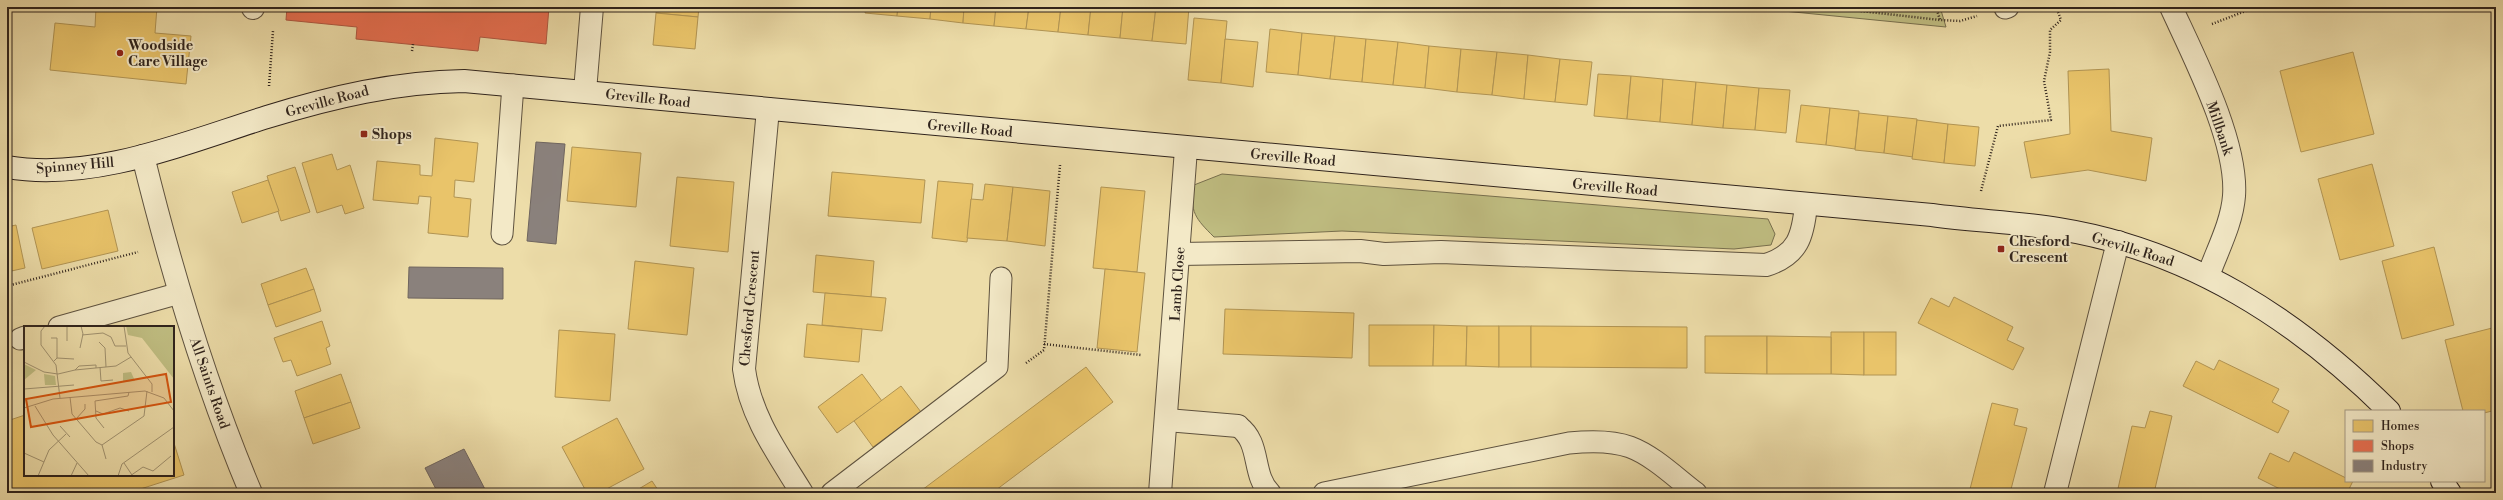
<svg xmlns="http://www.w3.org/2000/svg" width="2503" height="500" font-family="'Libre Bodoni',serif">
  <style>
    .green { fill: #c0be82; stroke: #78704f }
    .homes { fill: #e9c46a; stroke: #b19453 }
    .shops { fill: #e76f51; stroke: #b05841 }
    .industry { fill: #8a817c; stroke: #6f655f }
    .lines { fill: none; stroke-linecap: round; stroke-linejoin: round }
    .lane-casing { stroke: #5e523f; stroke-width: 23 }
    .street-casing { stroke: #5e523f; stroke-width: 24 }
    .secondary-casing { stroke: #2f231c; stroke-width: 24 }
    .path { stroke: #2f231c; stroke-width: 2.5; stroke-dasharray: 1 2; stroke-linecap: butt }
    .lane { stroke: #f3e9c7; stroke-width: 21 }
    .street { stroke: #f3e9c7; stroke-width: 22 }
    .secondary { stroke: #f3e9c7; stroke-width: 22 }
    .poi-dot { fill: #8f2418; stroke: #f3e9c7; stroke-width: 1.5 }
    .labels { text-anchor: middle; stroke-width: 4; stroke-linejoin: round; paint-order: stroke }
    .poi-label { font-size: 14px; font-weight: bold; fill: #2f231c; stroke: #f3e9c7; text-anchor: start }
    .street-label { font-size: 14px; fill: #2f231c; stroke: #f3e9c7 }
    .inset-road { fill: none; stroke: #a19371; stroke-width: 1 }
    .view { fill: #d6540e; fill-opacity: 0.15; stroke: #d6540e; stroke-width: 2 }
    .inset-edge { fill: none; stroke: #2f231c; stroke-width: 2 }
  </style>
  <rect width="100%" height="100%" fill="#eddda9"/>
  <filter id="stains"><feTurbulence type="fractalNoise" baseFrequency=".005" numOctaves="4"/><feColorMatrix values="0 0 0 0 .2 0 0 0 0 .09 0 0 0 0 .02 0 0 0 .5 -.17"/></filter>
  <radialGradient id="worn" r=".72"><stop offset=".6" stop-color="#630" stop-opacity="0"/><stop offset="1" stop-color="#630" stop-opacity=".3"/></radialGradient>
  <!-- green -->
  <g class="green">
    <polygon points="1743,7 1940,7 1946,27"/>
    <path d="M 1222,174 L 1768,219 L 1775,234 L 1771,245 L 1734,249 L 1342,231 L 1214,237 C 1196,219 1189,212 1194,185 Z"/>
  </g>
  <!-- homes -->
  <g class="homes">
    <polygon points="96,7 157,7 155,33 191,36 186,84 50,70 55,23 95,27"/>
    <polygon points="657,7 699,7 698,17 656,13"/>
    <polygon points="866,7 898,7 897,16 865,13"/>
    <polygon points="898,7 931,7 930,19 897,16"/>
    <polygon points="931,7 964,7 963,23 930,19"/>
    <polygon points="964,7 996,7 994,26 963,23"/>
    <polygon points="996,7 1029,7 1026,29 994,26"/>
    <polygon points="1029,7 1061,7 1058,32 1026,29"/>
    <polygon points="1061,7 1091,7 1088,35 1058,32"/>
    <polygon points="1091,7 1123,7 1120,38 1088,35"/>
    <polygon points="1123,7 1156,7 1152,41 1120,38"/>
    <polygon points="1156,7 1189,7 1186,44 1152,41"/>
    <polygon points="656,13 698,17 695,49 653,45"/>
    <polygon points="1194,18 1227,21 1221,83 1188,80"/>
    <polygon points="1270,29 1302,33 1298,75 1266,72"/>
    <polygon points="1302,33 1335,36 1330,79 1298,75"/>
    <polygon points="1335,36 1366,39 1362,82 1330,79"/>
    <polygon points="1225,39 1258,42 1253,87 1221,83"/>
    <polygon points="1366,39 1398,42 1393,85 1362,82"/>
    <polygon points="1398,42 1429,46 1425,88 1393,85"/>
    <polygon points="1429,46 1461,49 1457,92 1425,88"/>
    <polygon points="1461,49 1497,52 1492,95 1457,92"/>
    <polygon points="1497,52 1528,55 1524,99 1492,95"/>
    <polygon points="2353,52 2374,134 2301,152 2280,71"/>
    <polygon points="1528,55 1560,59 1555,102 1524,99"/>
    <polygon points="1560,59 1592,62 1587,105 1555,102"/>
    <polygon points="2109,69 2111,131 2152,138 2146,181 2088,170 2031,178 2024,142 2070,134 2068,71"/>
    <polygon points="1598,74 1631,76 1627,119 1594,116"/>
    <polygon points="1631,76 1663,79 1660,122 1627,119"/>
    <polygon points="1663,79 1696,82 1692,125 1660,122"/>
    <polygon points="1696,82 1727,85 1723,128 1692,125"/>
    <polygon points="1727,85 1759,88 1755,130 1723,128"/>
    <polygon points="1759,88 1790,90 1786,133 1755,130"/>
    <polygon points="1801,105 1830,108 1826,145 1796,142"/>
    <polygon points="1830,108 1859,111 1855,149 1826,145"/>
    <polygon points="1859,113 1888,116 1884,153 1855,150"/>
    <polygon points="1888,116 1917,119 1913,157 1884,153"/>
    <polygon points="1917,120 1948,124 1944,163 1912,159"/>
    <polygon points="1948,124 1979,127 1975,166 1944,163"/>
    <polygon points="435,138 478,143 474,182 455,180 454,197 471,199 468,237 428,233 431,197 419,196 418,204 373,200 377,161 420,165 420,175 432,176"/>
    <polygon points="572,147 641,153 636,207 567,201"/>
    <polygon points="332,154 337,170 350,165 364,208 345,214 342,205 317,213 302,163"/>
    <polygon points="2372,164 2394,246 2340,260 2318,179"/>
    <polygon points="295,167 310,212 281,221 267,176"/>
    <polygon points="832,172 925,180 921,223 828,216"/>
    <polygon points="677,177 734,182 728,252 670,246"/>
    <polygon points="268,180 279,211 242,223 232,192"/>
    <polygon points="938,181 973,184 967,242 932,238"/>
    <polygon points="985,184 1013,187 1007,241 967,238 971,199 983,200"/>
    <polygon points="1013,187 1050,191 1045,246 1007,241"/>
    <polygon points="1101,187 1145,191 1137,272 1093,268"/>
    <polygon points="108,210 118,251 42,269 32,228"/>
    <polygon points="16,225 25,268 7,272 7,227"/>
    <polygon points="2434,247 2454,325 2402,339 2382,261"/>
    <polygon points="816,255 874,261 871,297 813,292"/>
    <polygon points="635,261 694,268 687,335 628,329"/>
    <polygon points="306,268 314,289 268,305 261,284"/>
    <polygon points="1105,269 1145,273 1137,352 1097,348"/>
    <polygon points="314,289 321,311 276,327 268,305"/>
    <polygon points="825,293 886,298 882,331 822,325"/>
    <polygon points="1954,297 2013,327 2007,340 2024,348 2013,370 1918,323 1931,298 1949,307"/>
    <polygon points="1225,309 1354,313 1352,358 1223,354"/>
    <polygon points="322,321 330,346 326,348 331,364 297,376 291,360 283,362 274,338"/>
    <polygon points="807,324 862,329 859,362 804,357"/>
    <polygon points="1369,325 1434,325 1433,366 1369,366"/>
    <polygon points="1434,325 1467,326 1466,366 1433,366"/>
    <polygon points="1467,326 1499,326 1499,367 1466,366"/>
    <rect x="1499" y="326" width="32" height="41"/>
    <polygon points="1531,326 1687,327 1687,368 1531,367"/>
    <polygon points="2496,327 2496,410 2484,413 2463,411 2445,340"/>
    <polygon points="559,330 615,334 610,401 555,397"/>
    <polygon points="1831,332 1864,332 1864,375 1831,374"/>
    <rect x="1864" y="332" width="32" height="43"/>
    <polygon points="1705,336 1767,336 1767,374 1705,373"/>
    <polygon points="1767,336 1831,337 1831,374 1767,374"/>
    <polygon points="2219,360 2279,389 2272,402 2289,411 2278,433 2183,386 2196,361 2214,370"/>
    <polygon points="1086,367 1113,402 992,493 918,493"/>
    <polygon points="341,374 351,402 304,418 295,391"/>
    <polygon points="862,374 882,401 837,433 818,407"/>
    <polygon points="901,386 921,412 873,447 854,421"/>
    <polygon points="351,402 360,428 313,444 304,418"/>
    <polygon points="1992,403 2018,409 2014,425 2027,428 2010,493 1969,493"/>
    <polygon points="2150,411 2172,416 2154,493 2117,493 2132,426 2145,428"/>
    <polygon points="25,415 25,475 173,475 173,440 184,475 128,493 7,493 7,421"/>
    <polygon points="617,418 644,469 599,493 587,493 562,447"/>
    <polygon points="2294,452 2346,478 2346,481 2353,481 2347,493 2288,493 2258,478 2270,453 2289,462"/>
    <polygon points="652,481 660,493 632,493"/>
  </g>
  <!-- shops -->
  <polygon class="shops" points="287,7 549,7 546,44 480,37 478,51 356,39 357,27 286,20"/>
  <!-- industry -->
  <g class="industry">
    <polygon points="536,142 565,144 556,244 527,241"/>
    <polygon points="409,267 503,268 503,299 408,298"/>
    <polygon points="464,449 487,493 438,493 425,468"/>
  </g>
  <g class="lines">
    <!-- lane casing -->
    <g class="lane-casing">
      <g id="lane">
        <polyline points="2005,8 2008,7"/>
        <polyline points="502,234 513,85"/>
        <polyline points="59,327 180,293"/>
        <polyline points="20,339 25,337"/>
        <path d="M 1238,426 C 1262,443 1251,474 1270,493"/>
        <polyline points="832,493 997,367 1001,278"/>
        <path d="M 1324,493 L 1569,443 C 1589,441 1611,440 1630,447 C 1654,456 1676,478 1696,493"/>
      </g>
    </g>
    <!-- street casing -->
    <g class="street-casing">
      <g id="street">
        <path d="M 2171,7 C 2194,57 2238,142 2234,196 C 2232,223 2217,251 2208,276"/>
        <polyline points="253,8 253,7"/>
        <polyline points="585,91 592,7"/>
        <path d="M 768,109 L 744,369 C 750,416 778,454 802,493"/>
        <path d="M 143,156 C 171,270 205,384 251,493"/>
        <path d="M 1179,254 L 1360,251 L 1384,254 L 1441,252 L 1766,265 C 1798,255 1803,236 1806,205"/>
        <polyline points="1167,420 1238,426"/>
        <polyline points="1160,493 1186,149"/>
        <polyline points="2055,493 2118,242"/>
      </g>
    </g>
    <!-- secondary casing -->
    <g class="secondary-casing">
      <g id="secondary">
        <path d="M 7,167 C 93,182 187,142 267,117 C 332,97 396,82 464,81 L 1932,215 C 1974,221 2017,222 2059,229 C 2189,250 2296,319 2389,411"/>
        <polyline points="2442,481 2450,493"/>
      </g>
    </g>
    <!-- path -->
    <g class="path">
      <polyline points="1825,7 1940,20 1960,21 1977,16"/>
      <polyline points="1936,7 1940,20"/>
      <polyline points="2212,24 2256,7"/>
      <polyline points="412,51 413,44"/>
      <polyline points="269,86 273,31"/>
      <polyline points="1981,191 1998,126 2051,120 2044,81 2050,52 2050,30 2061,20 2056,7"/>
      <polyline points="7,286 138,252"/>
      <polyline points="1044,344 1141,355"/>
      <polyline points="1026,363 1044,350 1060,165"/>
    </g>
    <!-- lane -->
    <use href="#lane" class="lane"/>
    <!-- street -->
    <use href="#street" class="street"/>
    <!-- secondary -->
    <use href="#secondary" class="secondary"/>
  </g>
  <!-- markers -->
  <g class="poi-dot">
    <circle cx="120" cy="53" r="4"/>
    <rect x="360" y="130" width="8" height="8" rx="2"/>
    <rect x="1997" y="245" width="8" height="8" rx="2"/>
  </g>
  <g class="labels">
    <!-- poi labels -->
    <g class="poi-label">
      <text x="128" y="50">Woodside<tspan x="128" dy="16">Care Village</tspan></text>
      <text x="372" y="139">Shops</text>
      <text x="2009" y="246">Chesford<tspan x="2009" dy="16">Crescent</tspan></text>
    </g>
    <!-- street labels -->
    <g class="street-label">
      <text transform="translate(648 98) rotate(6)" y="5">Greville Road</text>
      <text transform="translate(327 101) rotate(-15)" y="5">Greville Road</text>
      <text transform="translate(970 128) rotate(5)" y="5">Greville Road</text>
      <text transform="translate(2220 128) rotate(71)" y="5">Millbank</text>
      <text transform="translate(1293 157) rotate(5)" y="5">Greville Road</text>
      <text transform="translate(75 165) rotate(-5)" y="5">Spinney Hill</text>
      <text transform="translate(1615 187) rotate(5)" y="5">Greville Road</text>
      <text transform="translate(2133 249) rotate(17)" y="5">Greville Road</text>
      <text transform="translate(1177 284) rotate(-86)" y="5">Lamb Close</text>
      <text transform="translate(749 308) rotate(-85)" y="5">Chesford Crescent</text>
      <text transform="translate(210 383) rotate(71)" y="5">All Saints Road</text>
    </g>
  </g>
  <!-- overview -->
  <g transform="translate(24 326)">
    <rect width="150" height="150" fill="#eddda9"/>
    <path d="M 102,0 L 150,0 L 150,53 L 118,12 L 104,9 ZM 0,38 L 12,44 L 0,54 ZM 107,46 L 111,55 L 99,56 L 99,47 ZM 20,48 L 31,50 L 32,59 L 21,59 Z" fill="#c0be82"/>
    <path class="inset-road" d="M 21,0 L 17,5 L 17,19 L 32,39 L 36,72M 37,0 L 50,0M 100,0 L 104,27 L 128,58 L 128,66M 43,1 L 43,15M 58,9 L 79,7 L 87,11 L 91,20 L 102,20M 27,12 L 33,12 L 33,32 L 30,35M 75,16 L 81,22 L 82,41M 56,22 L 59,8 L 57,0M 33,32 L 50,33M 0,36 L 20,46 L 34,48 L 51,44 L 92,40 L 107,31M 76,41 L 77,55 L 89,54M 51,44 L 55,40 L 72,39 L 72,42M 0,63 L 50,59M 46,71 L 48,88 L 72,116 L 78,119 L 120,90 L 123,65M 71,75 L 104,70 L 105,66M 71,75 L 72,92 L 80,102M 11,80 L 29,109 L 65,150M 0,82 L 29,73 L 121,65 L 140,72 L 150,85M 72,85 L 79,88 L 96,82 L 105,85M 52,93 L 61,83 L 61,78M 36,100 L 46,111M 78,119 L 82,133M 0,127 L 20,136M 100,137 L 108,149M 14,150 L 25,124 L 42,108M 47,150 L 53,137M 94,150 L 98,138 L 150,101M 106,150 L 119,141 L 129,145 L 147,130"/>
    <path class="view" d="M 142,48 L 147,76 L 7,101 L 2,73 Z"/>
    <rect width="150" height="150" class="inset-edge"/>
  </g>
  <!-- margin -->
  <rect width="2503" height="500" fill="none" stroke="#eddda9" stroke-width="24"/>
  <rect x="8" y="8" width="2487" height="484" fill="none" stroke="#2f231c" stroke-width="2"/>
  <rect x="12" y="12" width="2479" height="476" fill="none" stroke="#2f231c"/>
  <!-- legend -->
  <rect x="2345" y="410" width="140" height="72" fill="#f3e9c7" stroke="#a59a83"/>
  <rect x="2353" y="420" width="20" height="12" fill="#e9c46a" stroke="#a59a83"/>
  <text x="2381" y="430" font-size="12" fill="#2f231c">Homes</text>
  <rect x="2353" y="440" width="20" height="12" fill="#e76f51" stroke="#a59a83"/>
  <text x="2381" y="450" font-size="12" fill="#2f231c">Shops</text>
  <rect x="2353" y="460" width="20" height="12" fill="#8a817c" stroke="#a59a83"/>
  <text x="2381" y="470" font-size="12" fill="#2f231c">Industry</text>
  <rect width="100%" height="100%" filter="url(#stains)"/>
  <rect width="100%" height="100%" fill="url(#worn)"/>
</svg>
